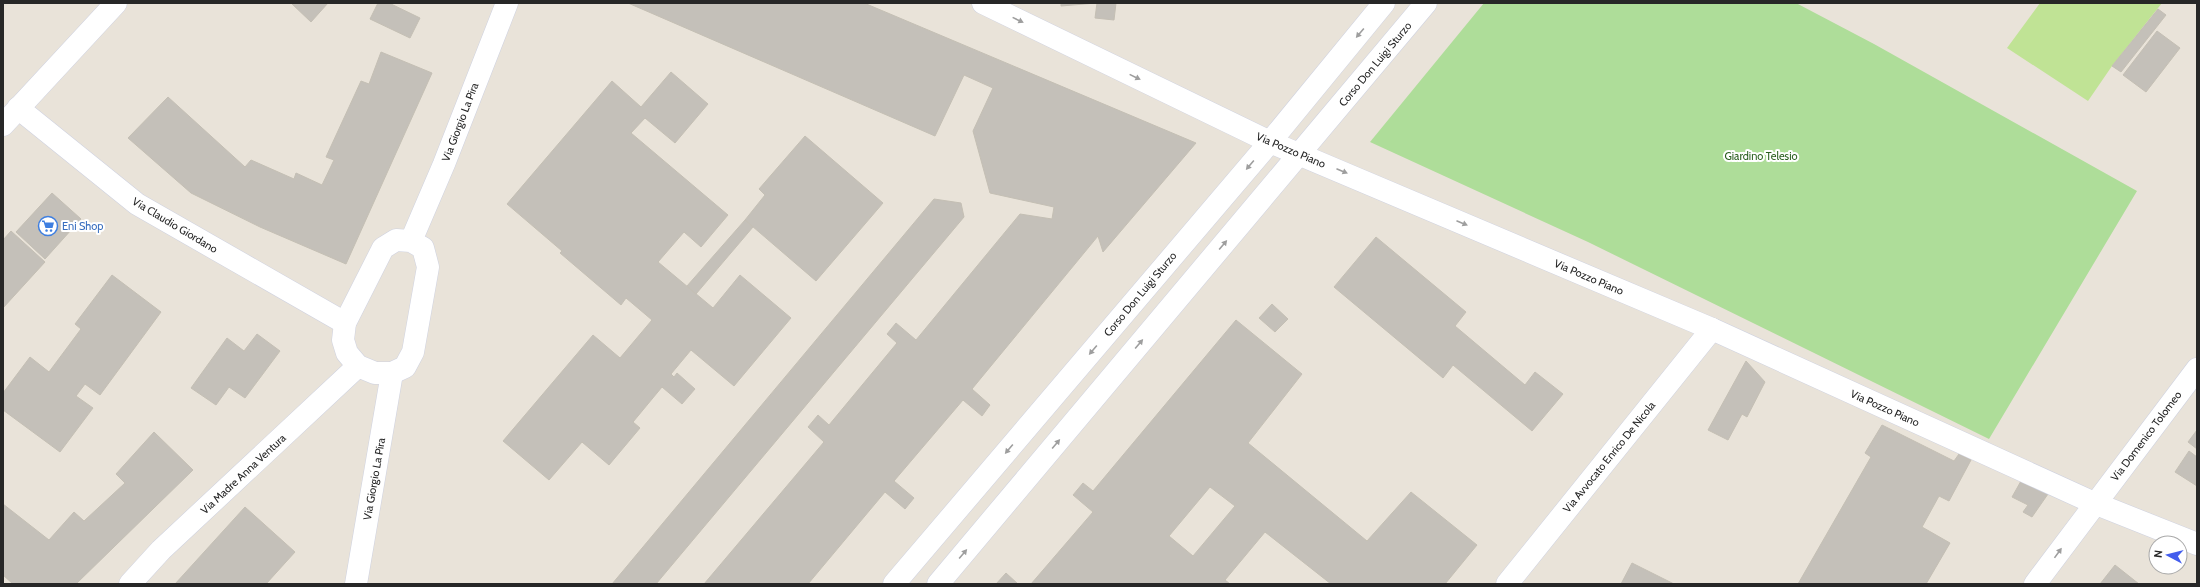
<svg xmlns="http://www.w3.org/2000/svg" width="2200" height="587" font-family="Cabin,sans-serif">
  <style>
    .green { fill: #aedd99 }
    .pitch { fill: #c0e395 }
    .building { fill: #c4c0b9; stroke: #c4bfb4; fill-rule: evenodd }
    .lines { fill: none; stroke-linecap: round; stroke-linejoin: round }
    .minor-casing { stroke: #cfd2e0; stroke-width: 23 }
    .tertiary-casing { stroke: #cfd2e0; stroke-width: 23 }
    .secondary-casing { stroke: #cfd2e0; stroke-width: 23 }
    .minor { stroke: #fff; stroke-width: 22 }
    .tertiary { stroke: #fff; stroke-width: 22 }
    .secondary { stroke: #fff; stroke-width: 22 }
    .oneway { fill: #9e9e9e }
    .labels { text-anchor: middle; stroke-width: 4; stroke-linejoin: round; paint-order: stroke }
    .street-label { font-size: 11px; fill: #272727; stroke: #fff }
    .park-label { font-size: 11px; fill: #295e1e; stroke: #fff }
    .shop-label { font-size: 11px; fill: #366cbe; stroke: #fff; text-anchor: start }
  </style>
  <rect width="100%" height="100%" fill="#e9e3d9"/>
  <!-- green -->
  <polygon class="green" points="1484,3 1796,3 1874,44 2137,191 1989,439 1588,242 1370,142"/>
  <!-- pitch -->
  <polygon class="pitch" points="2040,3 2162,3 2112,66 2088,101 2007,48"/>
  <!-- building -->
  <g class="building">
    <polygon points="291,3 328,3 311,22"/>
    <polygon points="378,3 389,3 420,18 410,38 370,19"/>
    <polygon points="628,3 864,3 1196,143 1103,252 1098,236 972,389 990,405 982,416 963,400 894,481 914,498 905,509 885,492 808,584 704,584 824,442 808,427 818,415 829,425 897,343 887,334 896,323 916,340 1020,214 1052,219 1054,207 990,193 973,131 993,88 964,75 935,136"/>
    <polygon points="1061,3 1096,3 1061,6"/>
    <polygon points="1097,3 1116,3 1114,20 1095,18"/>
    <polygon points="2158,9 2166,15 2121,72 2112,66"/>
    <polygon points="2157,31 2180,48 2146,92 2123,75"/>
    <polygon points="381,52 432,73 346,264 260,227 191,193 128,138 168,97 245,167 251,160 294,179 296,173 322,185 334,160 326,157 361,81 369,84"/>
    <polygon points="671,72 708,104 675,143 645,118 631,133 728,215 701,247 684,232 658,262 713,308 740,275 791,318 734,386 691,350 671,374 674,377 677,373 695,389 682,404 662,387 633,422 640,428 609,465 582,442 549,480 503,441 593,335 620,358 652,320 626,298 621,305 560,253 562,251 507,204 612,81 641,107"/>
    <polygon points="805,136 883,203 816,281 745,220 765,195 759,189"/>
    <polygon points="52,193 81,219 45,259 16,232"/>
    <polygon points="934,199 961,203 964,217 656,584 612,584"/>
    <polygon points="745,220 753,227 696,294 687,286"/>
    <polygon points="11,231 45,262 3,308 3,240"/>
    <polygon points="1376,237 1466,312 1455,326 1525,385 1535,372 1563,394 1532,431 1453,365 1443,378 1334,287"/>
    <polygon points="112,275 161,312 100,395 85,384 76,396 93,408 60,452 3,410 3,393 30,357 49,372 81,329 75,324"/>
    <polygon points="1272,304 1288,319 1275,332 1259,318"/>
    <path d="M 1236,320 L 1302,374 L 1248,443 L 1367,541 L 1411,492 L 1477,545 L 1445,584 L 1331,584 L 1265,532 L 1225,580 L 1230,584 L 1031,584 L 1093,512 L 1073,495 L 1083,483 L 1093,491 ZM 1210,487 L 1235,506 L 1193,556 L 1169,536 Z"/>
    <polygon points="257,334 280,351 245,398 229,387 216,405 191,388 227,338 244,351"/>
    <polygon points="1746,361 1765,382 1747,417 1742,414 1728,440 1708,430"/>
    <polygon points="1882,425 1954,461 1959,454 1971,460 1949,501 1939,496 1922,527 1950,543 1926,584 1798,584 1871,457 1865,453"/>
    <polygon points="2197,430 2197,449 2188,442"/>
    <polygon points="154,432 193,470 76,584 13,584 3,575 3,504 49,540 74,512 84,521 125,483 116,474"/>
    <polygon points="2189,451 2197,457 2197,486 2175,472"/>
    <polygon points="2021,481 2048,494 2032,517 2023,512 2028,505 2012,497"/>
    <polygon points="245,507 295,552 266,584 175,584"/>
    <polygon points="1632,563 1674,584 1621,584"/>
    <polygon points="2115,565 2139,584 2100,584"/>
    <polygon points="1006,573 1018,584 996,584"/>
  </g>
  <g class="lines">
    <!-- minor casing -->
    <g class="minor-casing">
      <g id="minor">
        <polyline points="18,108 137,204 345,323"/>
        <polygon points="396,240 411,241 423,248 428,267 413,352 405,367 392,373 375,373 358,366 347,353 343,340 345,323 383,248"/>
        <polyline points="411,241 444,164 507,3"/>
        <polyline points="130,584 161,550 358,366"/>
        <polyline points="356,584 392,373"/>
        <polyline points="1507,584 1712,329"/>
        <polyline points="2035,584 2197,369"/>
      </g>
    </g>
    <!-- tertiary casing -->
    <g class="tertiary-casing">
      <g id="tertiary">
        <polyline points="983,3 1270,142 1712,329 2094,503 2197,544"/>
        <polyline points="894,584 1270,142 1384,3"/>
        <polyline points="938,584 1426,3"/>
      </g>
    </g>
    <!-- secondary casing -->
    <g class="secondary-casing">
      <polyline id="secondary" points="3,125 116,3"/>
    </g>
    <!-- minor -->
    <use href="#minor" class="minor"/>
    <!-- tertiary -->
    <use href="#tertiary" class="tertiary"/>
    <!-- secondary -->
    <use href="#secondary" class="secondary"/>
  </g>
  <!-- one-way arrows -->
  <defs><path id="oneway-solid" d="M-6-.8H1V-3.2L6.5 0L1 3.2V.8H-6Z"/></defs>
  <g class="oneway">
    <use href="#oneway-solid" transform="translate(1018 20) rotate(26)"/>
    <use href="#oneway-solid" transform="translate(1360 33) rotate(130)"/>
    <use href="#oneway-solid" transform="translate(1135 77) rotate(26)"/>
    <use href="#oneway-solid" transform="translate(1250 165) rotate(130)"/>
    <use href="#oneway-solid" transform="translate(1342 171) rotate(23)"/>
    <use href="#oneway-solid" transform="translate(1462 223) rotate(23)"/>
    <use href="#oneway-solid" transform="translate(1223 245) rotate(-50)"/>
    <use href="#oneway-solid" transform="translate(1139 344) rotate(-50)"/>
    <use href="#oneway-solid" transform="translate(1093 350) rotate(130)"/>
    <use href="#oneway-solid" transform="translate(1056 444) rotate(-50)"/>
    <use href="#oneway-solid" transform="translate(1009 449) rotate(130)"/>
    <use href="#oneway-solid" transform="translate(2058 553) rotate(-54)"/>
    <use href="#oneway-solid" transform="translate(963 554) rotate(-50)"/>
  </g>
  <!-- icons -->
  <defs>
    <g id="supermarket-ring" transform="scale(1)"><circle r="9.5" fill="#fff" stroke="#3f7fe0" stroke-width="1.5"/><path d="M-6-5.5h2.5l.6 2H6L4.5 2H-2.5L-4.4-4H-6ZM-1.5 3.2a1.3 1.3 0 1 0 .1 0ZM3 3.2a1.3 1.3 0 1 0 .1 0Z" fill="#3f7fe0"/></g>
  </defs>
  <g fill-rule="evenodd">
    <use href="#supermarket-ring" x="48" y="226"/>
  </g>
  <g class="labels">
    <!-- street labels -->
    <g class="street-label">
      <text transform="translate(1375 64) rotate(-50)" y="4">Corso Don Luigi Sturzo</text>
      <text transform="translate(460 122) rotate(-69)" y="4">Via Giorgio La Pira</text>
      <text transform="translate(1291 150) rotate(23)" y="4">Via Pozzo Piano</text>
      <text transform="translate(175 225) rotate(31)" y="4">Via Claudio Giordano</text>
      <text transform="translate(1589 277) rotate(23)" y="4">Via Pozzo Piano</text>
      <text transform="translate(1140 294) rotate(-50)" y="4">Corso Don Luigi Sturzo</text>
      <text transform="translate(1885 408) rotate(24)" y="4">Via Pozzo Piano</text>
      <text transform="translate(2146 436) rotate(-53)" y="4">Via Domenico Tolomeo</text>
      <text transform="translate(1609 457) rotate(-51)" y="4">Via Avvocato Enrico De Nicola</text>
      <text transform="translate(243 474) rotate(-43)" y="4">Via Madre Anna Ventura</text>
      <text transform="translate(374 479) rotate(-80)" y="4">Via Giorgio La Pira</text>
    </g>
    <!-- park labels -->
    <g class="park-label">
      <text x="1761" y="160">Giardino Telesio</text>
    </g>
    <!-- shop labels -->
    <g class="shop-label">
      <text x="62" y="230">Eni Shop</text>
    </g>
  </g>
  <!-- border -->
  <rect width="2200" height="587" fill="none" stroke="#272727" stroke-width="8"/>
  <!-- north arrow -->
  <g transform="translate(2168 555) rotate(277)"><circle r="19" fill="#ffffff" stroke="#a9a9a9"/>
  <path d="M0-3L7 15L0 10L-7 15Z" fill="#435ded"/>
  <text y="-6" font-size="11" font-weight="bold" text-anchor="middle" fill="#272727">N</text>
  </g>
</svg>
